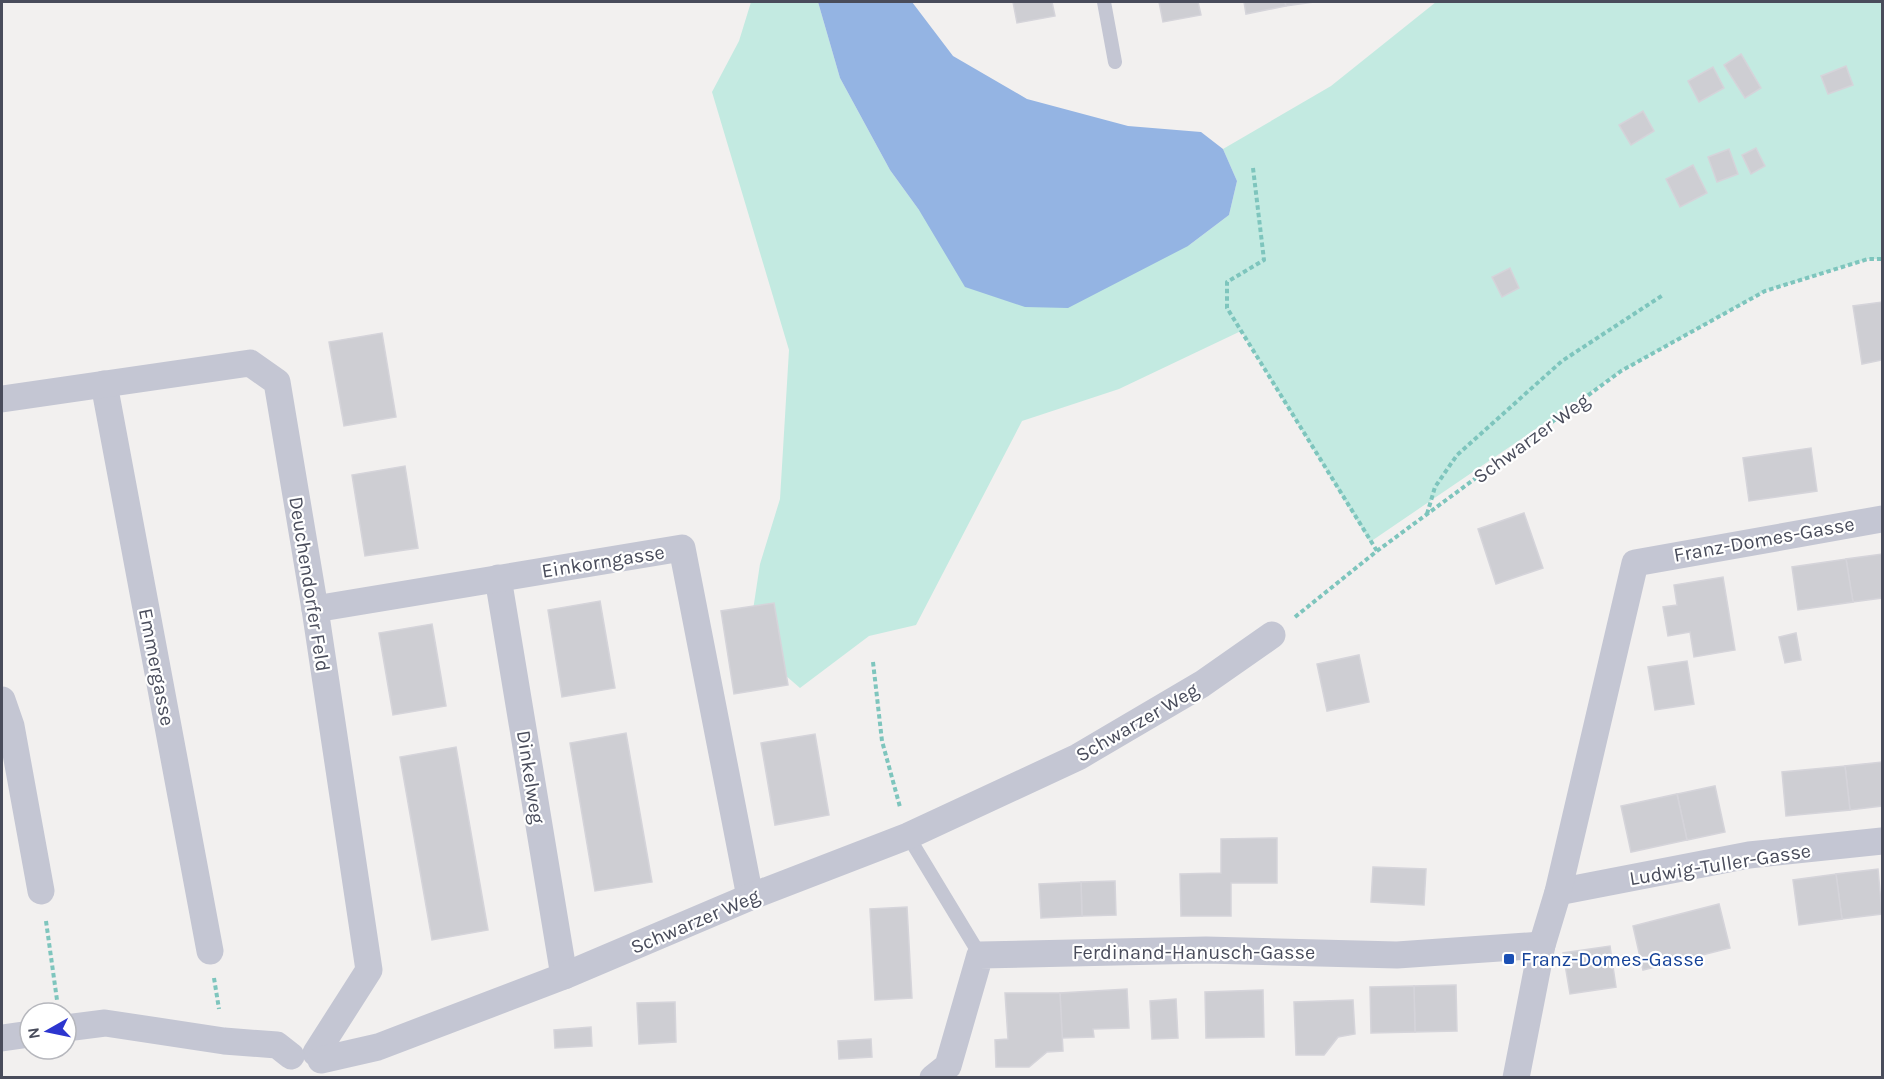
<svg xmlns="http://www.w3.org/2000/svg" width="1884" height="1079" font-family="Karla,sans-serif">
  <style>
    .green { fill: #c3eae1 }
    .water { fill: #94b4e3 }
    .building { fill: #ceced3; stroke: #d5d4da; stroke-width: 1.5 }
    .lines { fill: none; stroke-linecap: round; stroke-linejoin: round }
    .path { stroke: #7ec5bd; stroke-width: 4; stroke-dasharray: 4.5 3; stroke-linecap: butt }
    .lane { stroke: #c4c6d3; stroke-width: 14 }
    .street { stroke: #c4c6d3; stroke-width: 27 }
    .transit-dot { fill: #1a4fb4; stroke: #fff; stroke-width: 2 }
    .labels { text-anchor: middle; stroke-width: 4.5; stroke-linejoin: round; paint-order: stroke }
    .street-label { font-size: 20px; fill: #494c5b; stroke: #fff }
    .transit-label { font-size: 20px; fill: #164399; stroke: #fff; text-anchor: start }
  </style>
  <rect width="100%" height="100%" fill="#f2f0ef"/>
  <!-- green -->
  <polygon class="green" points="751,2 818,2 840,78 890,170 919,210 1188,246 1229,215 1237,181 1223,149 1331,86 1436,2 1882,2 1882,259 1868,259 1765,291 1621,371 1370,542 1241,331 1119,389 1022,421 916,625 869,636 800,688 748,643 760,564 780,499 789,350 712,92 739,41"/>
  <!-- water -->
  <polygon class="water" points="818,2 912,2 953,56 1027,99 1128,126 1201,132 1223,149 1237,181 1229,215 1188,246 1068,308 1025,307 965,287 919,210 890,170 840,78"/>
  <!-- building -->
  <g class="building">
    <polygon points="1013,2 1052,2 1055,16 1017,23"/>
    <polygon points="1159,2 1198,2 1201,15 1163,22"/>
    <polygon points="1244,2 1285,2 1286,6 1246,14"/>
    <polygon points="1285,2 1314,2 1286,6"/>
    <polygon points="1741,54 1761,88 1745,98 1724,65"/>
    <polygon points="1846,66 1853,85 1828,94 1821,76"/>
    <polygon points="1713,67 1724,88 1699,102 1688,81"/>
    <polygon points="1643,111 1654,131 1631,145 1619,125"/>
    <polygon points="1756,148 1765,166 1751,174 1742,155"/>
    <polygon points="1729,149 1738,174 1717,182 1708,157"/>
    <polygon points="1693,165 1707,193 1680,207 1666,179"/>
    <polygon points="1510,268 1519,288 1502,297 1492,277"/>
    <polygon points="1882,302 1882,360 1862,364 1853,306"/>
    <polygon points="382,333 396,417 344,426 329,342"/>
    <polygon points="1811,448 1817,491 1749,501 1743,458"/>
    <polygon points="405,466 418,548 365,556 352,475"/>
    <polygon points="1524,513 1543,568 1496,584 1478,529"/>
    <polygon points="1882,554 1882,598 1853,602 1846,559"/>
    <polygon points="1846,559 1853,602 1798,610 1792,567"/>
    <polygon points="1723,577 1735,650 1694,657 1690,632 1668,636 1663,607 1677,605 1674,585"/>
    <polygon points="600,601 615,688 562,697 548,610"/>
    <polygon points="774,603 788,685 734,694 721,611"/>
    <polygon points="432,624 446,706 393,715 379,633"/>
    <polygon points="1796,633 1801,660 1785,663 1779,637"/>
    <polygon points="1359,655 1369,702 1327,711 1317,664"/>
    <polygon points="1687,661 1694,704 1655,710 1648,667"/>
    <polygon points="626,733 652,882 595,891 570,743"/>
    <polygon points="815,734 829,815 775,825 761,743"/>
    <polygon points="456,747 488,930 432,940 400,757"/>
    <polygon points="1882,762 1882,806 1850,810 1845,766"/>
    <polygon points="1845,766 1850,810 1786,816 1782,772"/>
    <polygon points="1715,786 1725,832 1687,840 1677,794"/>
    <polygon points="1677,794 1687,840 1631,852 1621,806"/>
    <polygon points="1277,838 1277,883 1231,883 1231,916 1181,916 1180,874 1221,873 1221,839"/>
    <polygon points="1373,867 1426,869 1424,905 1371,902"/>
    <polygon points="1878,869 1882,914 1842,919 1836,874"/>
    <polygon points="1836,874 1842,919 1799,925 1793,880"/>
    <polygon points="1115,881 1116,915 1082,916 1081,882"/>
    <polygon points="1081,882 1082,916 1041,918 1039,884"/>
    <polygon points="1719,904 1730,948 1643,970 1633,926"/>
    <polygon points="907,907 912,998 875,1000 870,909"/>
    <polygon points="1610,946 1616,987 1570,994 1563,953"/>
    <polygon points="1456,985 1457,1031 1415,1032 1414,986"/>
    <polygon points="1414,986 1415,1032 1371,1033 1370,987"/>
    <polygon points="1127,989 1129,1028 1093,1029 1094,1037 1062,1038 1060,993"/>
    <polygon points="1263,990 1264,1037 1206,1038 1205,992"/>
    <polygon points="1005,993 1060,993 1063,1051 1047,1052 1029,1067 996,1067 995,1040 1008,1039"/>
    <polygon points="1176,999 1178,1038 1152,1039 1150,1001"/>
    <polygon points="1353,1000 1355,1034 1338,1037 1324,1055 1296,1055 1294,1002"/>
    <polygon points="675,1002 676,1042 639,1044 637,1003"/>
    <polygon points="591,1027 592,1046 555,1048 554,1030"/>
    <polygon points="871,1039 872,1057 839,1059 838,1041"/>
  </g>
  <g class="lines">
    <!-- path -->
    <g class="path">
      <polyline points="1253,168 1264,260 1227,282 1227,308 1377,551"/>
      <polyline points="1427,514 1435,487 1457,455 1562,361 1663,295"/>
      <polyline points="1295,617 1377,551 1621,371 1765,291 1868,259 1882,259"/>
      <polyline points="873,662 882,741 900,807"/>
      <polyline points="46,921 57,1000"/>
      <polyline points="214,978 219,1009"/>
    </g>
    <!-- lane -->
    <g class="lane">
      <polyline points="1104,2 1115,62"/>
      <polyline points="908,836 980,955"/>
    </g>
    <!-- street -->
    <g class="street">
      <polyline points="104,384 210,951"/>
      <polyline points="2,399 250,363 277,382 315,609 369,970 316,1053"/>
      <polyline points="498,578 564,976"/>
      <polyline points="315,609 682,548 750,897"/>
      <polyline points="2,700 11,726 41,891"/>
      <polyline points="1558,892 1749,855 1882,841"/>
      <polyline points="66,1028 105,1023 224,1041 277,1045 291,1056"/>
      <polyline points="2,1038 30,1034"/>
      <polyline points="321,1060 378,1047 564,976 750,897 908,836 1078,757 1202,684 1272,635"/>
      <polyline points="933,1078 948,1066 980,955 1206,950 1397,955 1542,945"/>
      <polyline points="1516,1078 1542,945 1558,892 1635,563 1882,519"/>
    </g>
  </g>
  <!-- markers -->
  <rect class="transit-dot" x="1503" y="953" width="12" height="12" rx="3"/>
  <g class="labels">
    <!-- street labels -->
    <g class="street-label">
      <text transform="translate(1531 438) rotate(-36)" y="7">Schwarzer Weg</text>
      <text transform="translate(1764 539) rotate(-10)" y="7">Franz-Domes-Gasse</text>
      <text transform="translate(603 561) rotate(-9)" y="7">Einkorngasse</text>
      <text transform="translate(310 584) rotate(81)" y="7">Deuchendorfer Feld</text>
      <text transform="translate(157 667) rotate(79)" y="7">Emmergasse</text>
      <text transform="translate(1137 722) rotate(-30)" y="7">Schwarzer Weg</text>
      <text transform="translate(531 777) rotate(81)" y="7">Dinkelweg</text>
      <text transform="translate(1720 864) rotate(-9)" y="7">Ludwig-Tuller-Gasse</text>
      <text transform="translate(695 921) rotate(-23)" y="7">Schwarzer Weg</text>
      <text x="1194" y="959">Ferdinand-Hanusch-Gasse</text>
    </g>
    <!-- transit labels -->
    <g class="transit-label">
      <text x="1521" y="966">Franz-Domes-Gasse</text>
    </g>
  </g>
  <!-- border -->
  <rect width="1884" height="1079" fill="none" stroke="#494c5b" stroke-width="6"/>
  <!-- north arrow -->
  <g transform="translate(48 1031) rotate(261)"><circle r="28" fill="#ffffff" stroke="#b6b7bd" stroke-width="1.5"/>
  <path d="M0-4.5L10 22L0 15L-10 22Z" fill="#2c35cf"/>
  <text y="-9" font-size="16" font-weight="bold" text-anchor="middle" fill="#494c5b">N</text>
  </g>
</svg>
